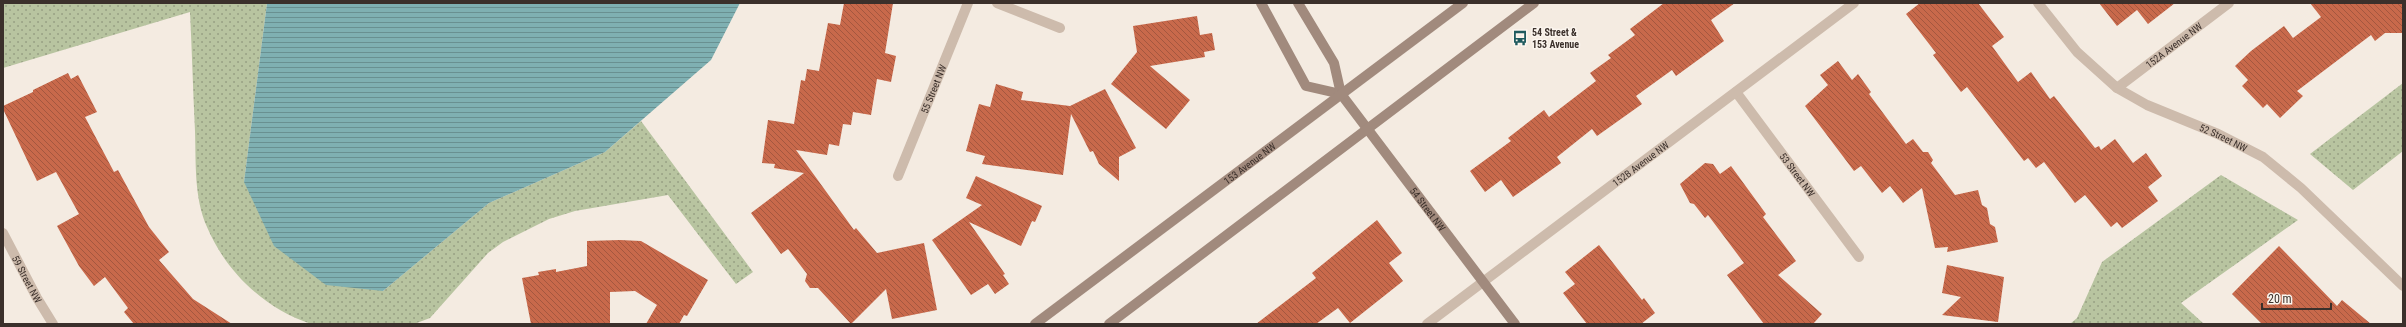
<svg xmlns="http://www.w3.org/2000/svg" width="2406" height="327" font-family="'Roboto Condensed',sans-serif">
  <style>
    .grass { fill: url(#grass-dots) }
    .water { fill: url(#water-rules) }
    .building { fill: url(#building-back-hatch) }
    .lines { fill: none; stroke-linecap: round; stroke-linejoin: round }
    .street { stroke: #cdbbac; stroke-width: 10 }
    .secondary { stroke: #a18a7d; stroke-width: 10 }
    .labels { text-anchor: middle; stroke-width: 3; stroke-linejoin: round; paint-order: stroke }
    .poi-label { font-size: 10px; font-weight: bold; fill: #3b302b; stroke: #fbf5ee; text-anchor: start }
    .street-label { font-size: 10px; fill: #3b302b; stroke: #fbf5ee }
  </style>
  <defs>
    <pattern id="grass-dots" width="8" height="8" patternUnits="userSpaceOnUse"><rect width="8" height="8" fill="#b8c4a0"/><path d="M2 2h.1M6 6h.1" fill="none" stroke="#97a083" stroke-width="1.8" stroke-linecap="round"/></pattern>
    <pattern id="water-rules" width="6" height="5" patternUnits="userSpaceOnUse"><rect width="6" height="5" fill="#7fb0b2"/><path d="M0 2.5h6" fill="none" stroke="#699091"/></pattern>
    <pattern id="building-back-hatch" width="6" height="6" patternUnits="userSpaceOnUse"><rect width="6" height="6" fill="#c8694b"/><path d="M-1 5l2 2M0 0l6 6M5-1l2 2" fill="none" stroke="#a4573f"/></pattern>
  </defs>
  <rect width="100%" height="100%" fill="#f4ebe1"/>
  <!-- grass -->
  <g class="grass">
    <path d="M 3,3 L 267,3 L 244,182 L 383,291 L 489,203 L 605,152 L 641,121 L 753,272 L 736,284 L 668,195 L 575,211 L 549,219 L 503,242 L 488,253 L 430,318 L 414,324 L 311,324 C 265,309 226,272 207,227 C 194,198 196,163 195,131 C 193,92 192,52 190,12 L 3,68 Z"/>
    <polygon points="2403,83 2403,151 2353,190 2310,154"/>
    <polygon points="2221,175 2298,220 2181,303 2204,324 2070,324 2077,318 2102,262"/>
  </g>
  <!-- water -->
  <polygon class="water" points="267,3 740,3 711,60 605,152 489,203 383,291 326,285 274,246 244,182"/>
  <!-- building -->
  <g class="building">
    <polygon points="844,3 893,3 885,53 896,56 891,82 877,79 871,115 853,112 851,125 843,124 839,146 829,144 827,155 796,150 854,230 856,228 877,253 924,243 937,310 892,319 886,289 851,324 818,288 810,288 805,281 807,274 788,249 781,254 751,213 804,173 774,168 775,164 762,163 768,120 794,124 801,80 805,81 807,69 819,71 828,23 840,25"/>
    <polygon points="1664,3 1735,3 1711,20 1724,41 1676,76 1672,70 1636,96 1642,104 1597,136 1592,129 1557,157 1561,163 1513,197 1501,180 1485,192 1470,171 1511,141 1508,138 1544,110 1549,117 1596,81 1590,73 1611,58 1608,55 1635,35 1630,29"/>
    <polygon points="1920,3 1978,3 2004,37 1992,46 2018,82 2031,72 2050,99 2054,96 2095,148 2099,146 2101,150 2115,139 2133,163 2146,153 2162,176 2148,187 2158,201 2122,228 2117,222 2111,227 2085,195 2075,203 2044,162 2036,168 2028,158 2024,161 1967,87 1961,92 1933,55 1936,53 1906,14"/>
    <polygon points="2099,3 2175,3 2148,24 2137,10 2117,26"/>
    <polygon points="2310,3 2403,3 2403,33 2385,33 2375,41 2371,35 2297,91 2303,96 2280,118 2267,104 2263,108 2242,86 2248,80 2235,66 2251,51 2284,26 2293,38 2321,17"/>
    <polygon points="1197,16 1200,35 1212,33 1215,50 1204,52 1205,57 1150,66 1190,100 1166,129 1111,84 1137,52 1133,26"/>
    <polygon points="1838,61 1852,80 1858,74 1871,92 1869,94 1906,144 1913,139 1923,152 1928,152 1933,160 1931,163 1955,195 1978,190 1982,205 1987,208 1990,224 1995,227 1998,242 1947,252 1948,247 1935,248 1922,188 1903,203 1890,186 1882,193 1861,166 1854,171 1805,106 1828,85 1820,75"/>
    <polygon points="68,73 71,79 78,75 97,112 85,117 114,172 118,170 149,227 169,252 159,260 193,299 232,324 134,324 124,312 128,308 105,277 94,286 79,266 57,226 79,214 56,172 37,181 3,109 3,106 33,92 33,90"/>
    <polygon points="996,84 1023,92 1021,100 1070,106 1105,89 1136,148 1119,157 1119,181 1099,164 1093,151 1090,152 1071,114 1063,175 982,164 985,156 966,151 979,104 990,107"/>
    <polygon points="1705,163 1713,164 1720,174 1731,166 1766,214 1763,217 1796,261 1778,275 1822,314 1813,324 1764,324 1727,275 1744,263 1708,215 1705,218 1694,204 1690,203 1680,184"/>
    <polygon points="976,176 1042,206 1035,222 1032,221 1021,246 969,222 1005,274 1003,275 1009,284 995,294 988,284 971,295 932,240 982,205 966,198"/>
    <polygon points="1377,220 1402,253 1389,263 1403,281 1350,323 1338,308 1316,324 1256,324 1316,278 1312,273"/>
    <polygon points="620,240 641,241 708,280 687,316 684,315 679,324 646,324 657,305 635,291 610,292 610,323 531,324 522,278 539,275 538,272 556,269 556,272 587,266 587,241"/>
    <polygon points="1599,245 1642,300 1644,298 1655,313 1641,324 1587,324 1563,293 1575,284 1565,272"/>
    <polygon points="2279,246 2337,306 2342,300 2371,324 2262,324 2232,294"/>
    <polygon points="1947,265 2004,277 1998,322 1942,315 1961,297 1942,293"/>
  </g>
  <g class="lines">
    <!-- street -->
    <g class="street">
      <polyline points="997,3 1060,28"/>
      <path id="s1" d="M 2038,3 L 2077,52 L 2117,88 L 2147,105 L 2218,134 L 2263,157 L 2301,188 L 2403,286"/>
      <path id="s2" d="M 2117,88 L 2229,3"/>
      <path id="s3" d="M 1736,92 L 1859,257"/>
      <path id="s4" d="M 898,176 L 968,3"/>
      <path id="s5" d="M 3,233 L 37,298 L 53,324"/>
      <path id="s6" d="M 1427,324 L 1854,3"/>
    </g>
    <!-- secondary -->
    <g class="secondary">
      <polyline points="1261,3 1306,86 1341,94"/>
      <path id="s7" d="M 1298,3 L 1334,63 L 1341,94 L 1515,324"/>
      <path id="s8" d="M 1035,324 L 1463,3"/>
      <polyline points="1109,324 1534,3"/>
    </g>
  </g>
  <!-- icons -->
  <defs>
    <g id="bus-bare" transform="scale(1.2)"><path d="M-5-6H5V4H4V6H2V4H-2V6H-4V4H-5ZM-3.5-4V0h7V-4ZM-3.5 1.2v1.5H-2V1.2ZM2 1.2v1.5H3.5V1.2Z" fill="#1f5a5e" stroke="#fbf5ee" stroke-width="2.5" paint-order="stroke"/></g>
  </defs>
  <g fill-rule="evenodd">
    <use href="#bus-bare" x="1520" y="38"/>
  </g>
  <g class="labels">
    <!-- poi labels -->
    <g class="poi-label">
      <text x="1532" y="36">54 Street &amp;<tspan x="1532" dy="12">153 Avenue</tspan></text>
    </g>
    <!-- street labels -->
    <g class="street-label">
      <text dy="4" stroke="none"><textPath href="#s2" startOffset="71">152A Avenue NW</textPath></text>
      <text dy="4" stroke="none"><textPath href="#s4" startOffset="94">55 Street NW</textPath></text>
      <text dy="4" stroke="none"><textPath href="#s1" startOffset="234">52 Street NW</textPath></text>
      <text dy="4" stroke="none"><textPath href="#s8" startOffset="268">153 Avenue NW</textPath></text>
      <text dy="4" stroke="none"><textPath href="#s6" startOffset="267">152B Avenue NW</textPath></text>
      <text dy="4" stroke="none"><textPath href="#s3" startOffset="103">53 Street NW</textPath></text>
      <text dy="4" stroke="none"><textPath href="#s7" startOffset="246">54 Street NW</textPath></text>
      <text dy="4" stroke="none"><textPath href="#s5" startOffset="52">59 Street NW</textPath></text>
    </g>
  </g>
  <!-- border -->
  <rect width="2406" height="327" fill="none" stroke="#3b302b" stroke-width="8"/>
  <!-- scale -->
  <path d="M2262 303v6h69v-6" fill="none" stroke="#3b302b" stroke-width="2"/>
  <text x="2268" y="303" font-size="12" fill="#3b302b" stroke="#fbf5ee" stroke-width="3" paint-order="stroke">20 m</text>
</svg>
